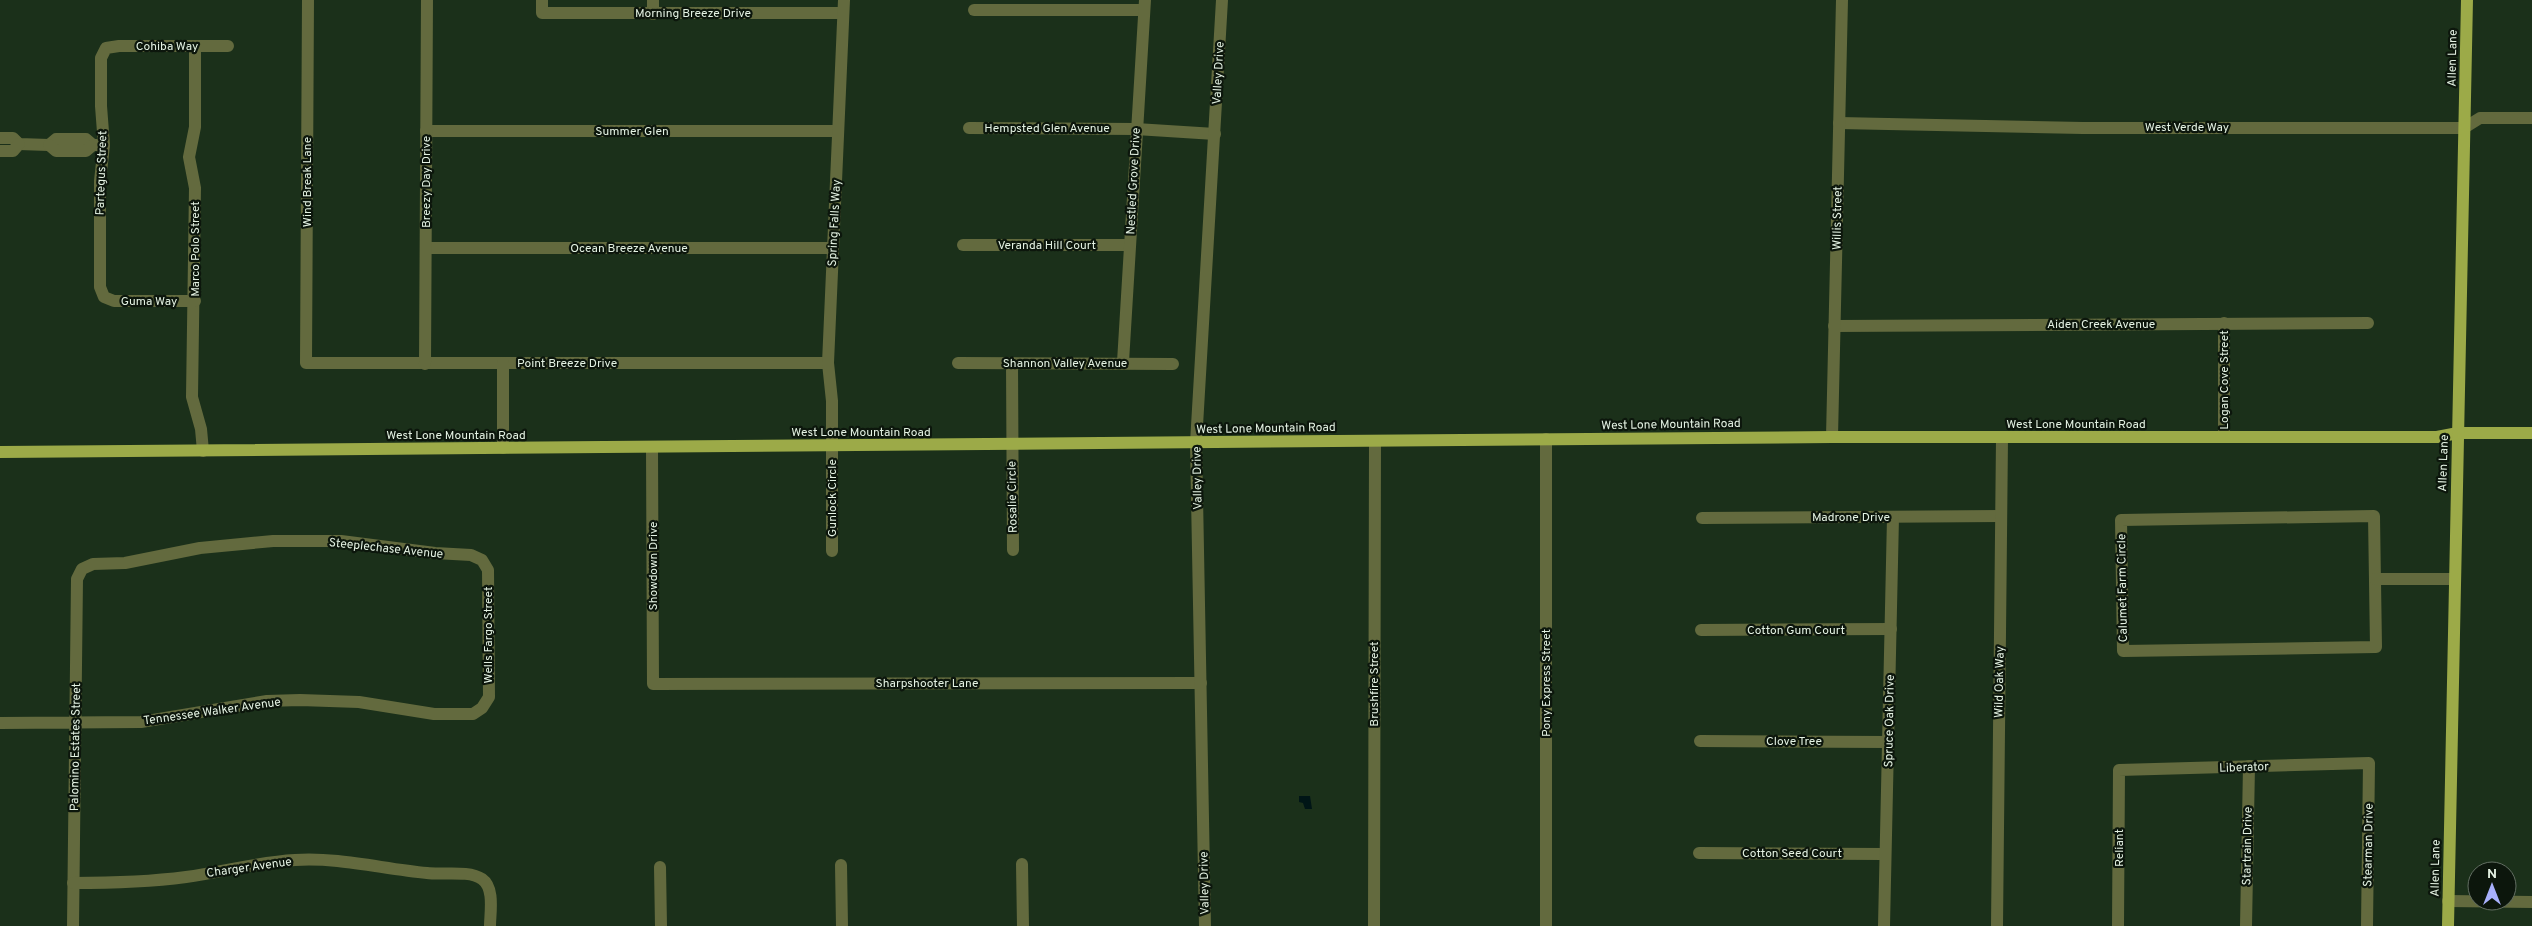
<svg xmlns="http://www.w3.org/2000/svg" width="2532" height="926" font-family="Overpass,sans-serif">
  <style>
    .water { fill: #001516 }
    .lines { fill: none; stroke-linecap: round; stroke-linejoin: round }
    .minor { stroke: #636a3e; stroke-width: 12 }
    .major { stroke: #9caa48; stroke-width: 12 }
    .labels { text-anchor: middle; stroke-width: 4.5; stroke-linejoin: round; paint-order: stroke }
    .street-label { font-size: 12px; fill: #e4f2e3; stroke: #0c160c }
  </style>
  <rect width="100%" height="100%" fill="#1b301a"/>
  <!-- water -->
  <polygon class="water" points="1299,796 1310,796 1312,809 1305,809 1303,803 1299,802"/>
  <g class="lines">
    <!-- minor -->
    <g class="minor">
      <polyline points="308,0 306,363 828,363"/>
      <polyline points="542,0 542,13 843,13"/>
      <polyline points="974,10 1144,10"/>
      <polyline points="653,14 653,0"/>
      <polyline points="195,46 195,127 189,157 195,188 192,397 201,429 203,451"/>
      <polyline points="1839,123 2083,128 2464,128 2480,118 2532,118"/>
      <polyline points="969,128 1136,129 1215,134"/>
      <polyline points="426,131 838,131"/>
      <polyline points="0,138 13,138 19,144 49,145 56,139 86,139 93,145"/>
      <polyline points="49,145 56,151 86,151 93,145 99,145"/>
      <polyline points="0,151 13,151 19,144"/>
      <polyline points="963,245 1130,245"/>
      <polyline points="426,248 833,248"/>
      <polyline points="195,301 114,301 104,297 100,287 100,181 104,145 101,106 101,58 106,48 119,46 228,46"/>
      <polyline points="2224,323 2224,437"/>
      <polyline points="1834,326 2368,323"/>
      <polyline points="1123,362 1145,0"/>
      <polyline points="503,363 503,448"/>
      <polyline points="958,363 1173,364"/>
      <polyline points="1012,363 1013,550"/>
      <polyline points="425,364 427,0"/>
      <polyline points="1832,437 1842,0"/>
      <polyline points="652,448 653,684 1201,683"/>
      <polygon points="2374,516 2376,647 2123,651 2121,520"/>
      <polyline points="1702,518 2001,516"/>
      <polyline points="832,551 832,401 828,363 844,0"/>
      <polyline points="2375,579 2454,579"/>
      <polyline points="1701,630 1891,629"/>
      <polyline points="0,723 141,722 267,701 300,700 359,702 434,714 473,714 482,708 489,697 488,570 482,560 471,555 435,553 341,541 273,541 200,548 125,563 93,564 82,569 77,579 73,926"/>
      <polyline points="1700,741 1888,742"/>
      <polyline points="1699,853 1885,854"/>
      <polyline points="1022,864 1023,926"/>
      <polyline points="841,865 842,926"/>
      <polyline points="660,867 661,926"/>
      <path d="M 73,883 C 111,883 148,882 186,877 C 223,872 258,862 295,860 C 338,857 383,869 427,873 C 443,875 469,870 482,879 C 495,888 490,913 490,926"/>
      <polyline points="2448,901 2532,902"/>
      <polyline points="1205,926 1196,443 1222,0"/>
      <polyline points="1374,926 1375,441"/>
      <polyline points="1546,926 1546,439"/>
      <polyline points="1884,926 1893,517"/>
      <polyline points="1997,926 2002,438"/>
      <polyline points="2118,926 2119,770 2369,763 2367,926"/>
      <polyline points="2246,926 2249,766"/>
    </g>
    <!-- major -->
    <g class="major">
      <polyline points="0,452 1832,437 2437,437 2458,433 2532,433"/>
      <polyline points="2448,926 2467,0"/>
    </g>
  </g>
  <g class="labels">
    <!-- street labels -->
    <g class="street-label">
      <text x="693" y="17">Morning Breeze Drive</text>
      <text x="167" y="50">Cohiba Way</text>
      <text transform="translate(2452 58) rotate(-89)" y="4">Allen Lane</text>
      <text transform="translate(1218 73) rotate(-87)" y="4">Valley Drive</text>
      <text x="2187" y="131">West Verde Way</text>
      <text x="1047" y="132">Hempsted Glen Avenue</text>
      <text x="632" y="135">Summer Glen</text>
      <text transform="translate(101 173) rotate(-88)" y="4">Partegus Street</text>
      <text transform="translate(1133 181) rotate(-87)" y="4">Nestled Grove Drive</text>
      <text transform="translate(307 182) rotate(-90)" y="4">Wind Break Lane</text>
      <text transform="translate(426 182) rotate(-90)" y="4">Breezy Day Drive</text>
      <text transform="translate(1837 218) rotate(-89)" y="4">Willis Street</text>
      <text transform="translate(834 223) rotate(-87)" y="4">Spring Falls Way</text>
      <text x="1047" y="249">Veranda Hill Court</text>
      <text x="629" y="252">Ocean Breeze Avenue</text>
      <text transform="translate(195 249) rotate(-90)" y="4">Marco Polo Street</text>
      <text x="149" y="305">Guma Way</text>
      <text x="2101" y="328">Aiden Creek Avenue</text>
      <text x="567" y="367">Point Breeze Drive</text>
      <text x="1065" y="367">Shannon Valley Avenue</text>
      <text transform="translate(2224 380) rotate(-90)" y="4">Logan Cove Street</text>
      <text transform="translate(1671 424) rotate(-1)" y="4">West Lone Mountain Road</text>
      <text x="2076" y="428">West Lone Mountain Road</text>
      <text transform="translate(1266 428) rotate(-1)" y="4">West Lone Mountain Road</text>
      <text x="861" y="436">West Lone Mountain Road</text>
      <text x="456" y="439">West Lone Mountain Road</text>
      <text transform="translate(2443 463) rotate(-88)" y="4">Allen Lane</text>
      <text transform="translate(1197 478) rotate(-91)" y="4">Valley Drive</text>
      <text transform="translate(1012 497) rotate(-91)" y="4">Rosalie Circle</text>
      <text transform="translate(832 498) rotate(-90)" y="4">Gunlock Circle</text>
      <text x="1851" y="521">Madrone Drive</text>
      <text transform="translate(386 548) rotate(6)" y="4">Steeplechase Avenue</text>
      <text transform="translate(653 566) rotate(-90)" y="4">Showdown Drive</text>
      <text transform="translate(2122 588) rotate(-91)" y="4">Calumet Farm Circle</text>
      <text x="1796" y="634">Cotton Gum Court</text>
      <text transform="translate(488 635) rotate(-90)" y="4">Wells Fargo Street</text>
      <text transform="translate(1999 682) rotate(-89)" y="4">Wild Oak Way</text>
      <text x="927" y="687">Sharpshooter Lane</text>
      <text transform="translate(1546 683) rotate(-90)" y="4">Pony Express Street</text>
      <text transform="translate(1374 684) rotate(-90)" y="4">Brushfire Street</text>
      <text transform="translate(212 711) rotate(-8)" y="4">Tennessee Walker Avenue</text>
      <text transform="translate(1889 721) rotate(-89)" y="4">Spruce Oak Drive</text>
      <text x="1794" y="745">Clove Tree</text>
      <text transform="translate(75 747) rotate(-89)" y="4">Palomino Estates Street</text>
      <text transform="translate(2244 767) rotate(-2)" y="4">Liberator</text>
      <text transform="translate(2368 845) rotate(-89)" y="4">Stearman Drive</text>
      <text transform="translate(2247 846) rotate(-89)" y="4">Startrain Drive</text>
      <text transform="translate(2119 848) rotate(-90)" y="4">Reliant</text>
      <text x="1792" y="857">Cotton Seed Court</text>
      <text transform="translate(249 867) rotate(-8)" y="4">Charger Avenue</text>
      <text transform="translate(2435 868) rotate(-89)" y="4">Allen Lane</text>
      <text transform="translate(1204 883) rotate(-91)" y="4">Valley Drive</text>
    </g>
  </g>
  <!-- north arrow -->
  <g transform="translate(2492 886)"><circle r="24" fill="#0c160c" stroke="#626e62"/>
  <path d="M0-4L9 19L0 12L-9 19Z" fill="#a8b0fc"/>
  <text y="-8" font-size="14" font-weight="bold" text-anchor="middle" fill="#e4f2e3">N</text>
  </g>
</svg>
